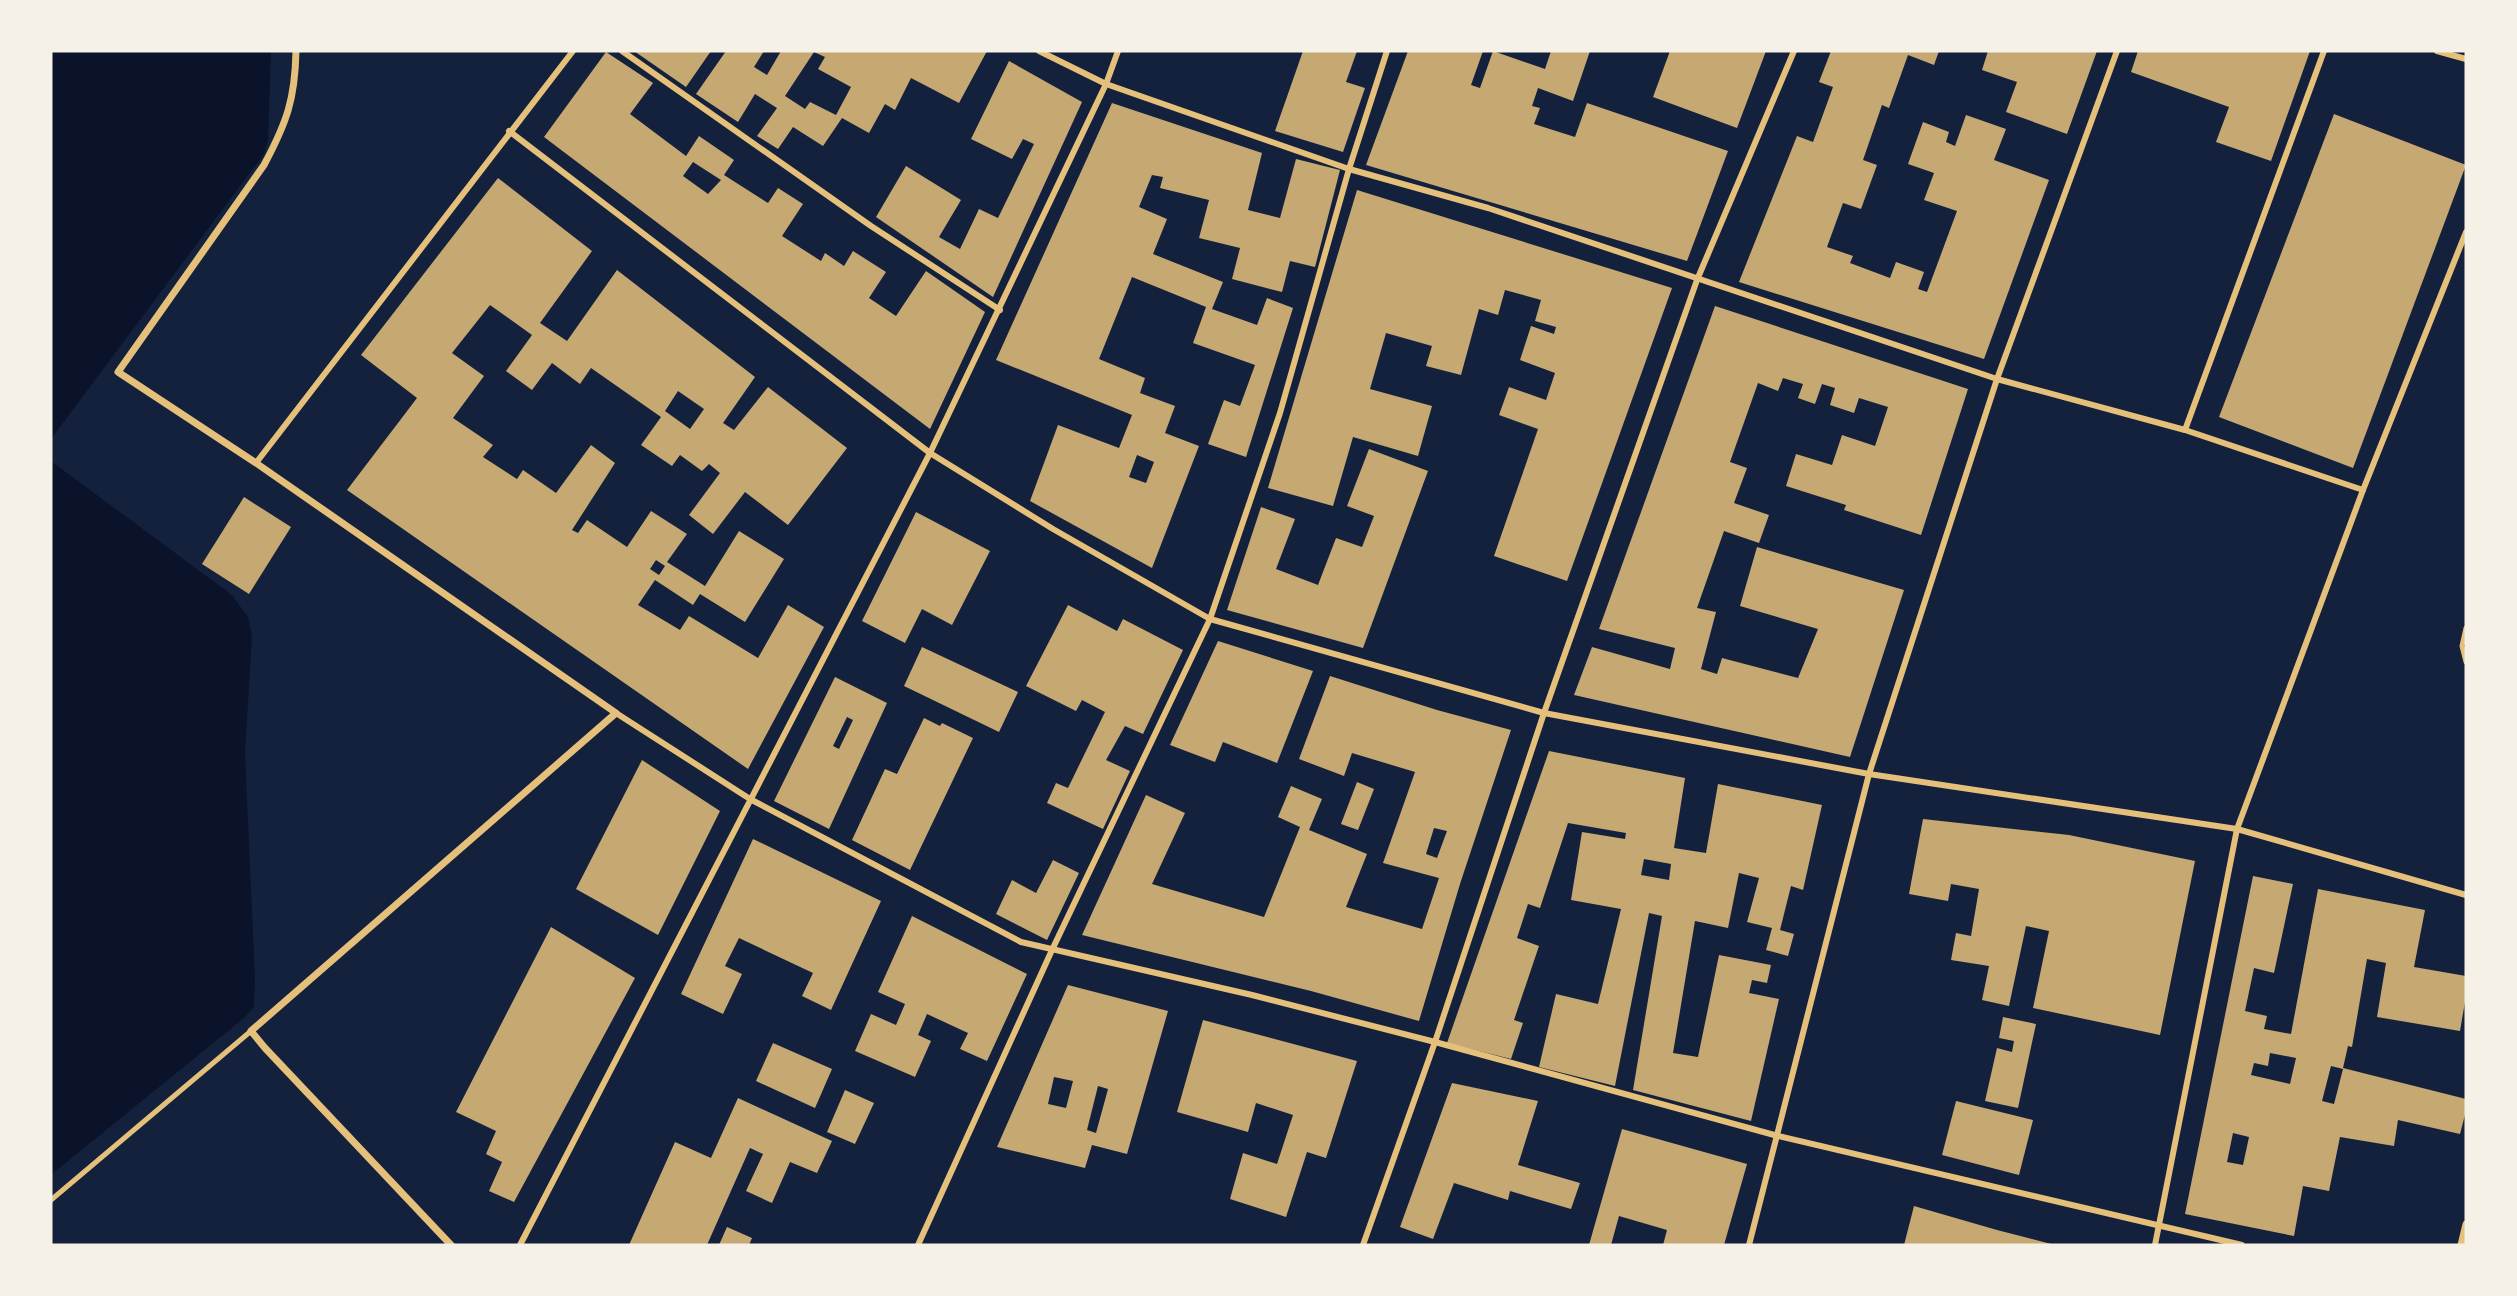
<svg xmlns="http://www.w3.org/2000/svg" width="2517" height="1296" font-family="Roboto,sans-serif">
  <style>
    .water { fill: #0b132b }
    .pier { fill: #14213d }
    .building { fill: #c6a872; fill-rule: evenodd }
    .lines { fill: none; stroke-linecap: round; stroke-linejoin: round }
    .service { stroke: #e5c07b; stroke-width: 5 }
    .pedestrian { stroke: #e5c07b; stroke-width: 6 }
    .minor { stroke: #e5c07b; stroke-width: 7 }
  </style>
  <rect width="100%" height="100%" fill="#14213d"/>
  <!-- water -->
  <g class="water">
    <polygon points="51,51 271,51 268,140 264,154 51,439"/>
    <polygon points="51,461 232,595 248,617 252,636 245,753 255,979 254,1007 243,1019 51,1175"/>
  </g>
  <!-- pier -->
  <polygon class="pier" points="243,1019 245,1022 51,1179 51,1175"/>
  <!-- building -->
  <g class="building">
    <polygon points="634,51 711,51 686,87"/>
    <path d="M 726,51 L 764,51 L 754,67 L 767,75 L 781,51 L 987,51 L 959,103 L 911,78 L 895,110 L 885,104 L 869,133 L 842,118 L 823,146 L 793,127 L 778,149 L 757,136 L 777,108 L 755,94 L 738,122 L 696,94 ZM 814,52 L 825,57 L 818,69 L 851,87 L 836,115 L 810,102 L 805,109 L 785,96 Z"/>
    <polygon points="1303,51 1357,51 1346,82 1365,88 1343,152 1275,131"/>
    <polygon points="1408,51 1483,51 1471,85 1480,88 1493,51 1545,69 1551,51 1590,51 1573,101 1538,88 1532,106 1540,108 1534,124 1575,137 1587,103 1728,151 1687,261 1366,165"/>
    <polygon points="1670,51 1766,51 1737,128 1653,97"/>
    <polygon points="1831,51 1939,51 1934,65 1908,55 1889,108 1882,105 1863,160 1877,165 1861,209 1843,203 1827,247 1853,256 1850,263 1890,278 1896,262 1924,272 1918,289 1927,292 1957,211 1924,200 1934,173 1908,164 1923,122 1949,132 1946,142 1955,146 1966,115 2006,129 1994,160 2049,180 1984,359 1739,282 1797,136 1813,142 1833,87 1819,82"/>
    <polygon points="1988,51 2097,51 2067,134 2006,112 2017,82 1982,70"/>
    <polygon points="2138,51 2310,51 2271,161 2216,142 2229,107 2131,72"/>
    <path d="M 606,52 L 653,83 L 630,114 L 686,156 L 699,136 L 734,160 L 724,175 L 768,203 L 778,188 L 803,204 L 782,236 L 821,261 L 825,253 L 844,266 L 853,251 L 886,272 L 869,298 L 896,316 L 926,271 L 985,312 L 930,429 L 544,137 ZM 693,162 L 721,180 L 708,194 L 683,176 Z"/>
    <polygon points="1009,61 1082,102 993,297 876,217 906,166 961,200 939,237 960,249 979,209 998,218 1034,144 1023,139 1012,159 971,139"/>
    <path d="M 1112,103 L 1262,153 L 1248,210 L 1280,218 L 1296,159 L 1340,170 L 1315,267 L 1290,261 L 1282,292 L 1232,279 L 1240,248 L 1199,238 L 1209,200 L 1160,188 L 1163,177 L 1152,175 L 1139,207 L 1167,219 L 1153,254 L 1223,282 L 1212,309 L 1257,325 L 1267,298 L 1293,308 L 1246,457 L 1208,444 L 1224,400 L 1240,406 L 1255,365 L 1193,343 L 1206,307 L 1132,277 L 1099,359 L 1145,378 L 1140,393 L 1175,406 L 1165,433 L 1199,446 L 1152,568 L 1030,501 L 1058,425 L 1119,448 L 1132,415 L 996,360 ZM 1137,455 L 1154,462 L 1146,483 L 1129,477 Z"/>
    <polygon points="2334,114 2466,165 2353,468 2219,417"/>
    <path d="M 498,178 L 592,251 L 540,323 L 567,341 L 617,270 L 755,377 L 723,423 L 734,430 L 768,387 L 847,448 L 788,525 L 745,492 L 713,534 L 689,515 L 720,473 L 709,464 L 702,471 L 680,455 L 672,466 L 641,445 L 661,417 L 591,368 L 580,384 L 552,363 L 532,390 L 506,371 L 532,335 L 490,305 L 452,353 L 484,376 L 453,418 L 493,445 L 483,457 L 517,479 L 523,470 L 556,493 L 591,445 L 615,463 L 572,530 L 578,533 L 587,520 L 627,547 L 651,511 L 687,534 L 667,562 L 705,586 L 739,531 L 784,559 L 745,622 L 700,594 L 693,605 L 655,580 L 638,605 L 680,630 L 689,616 L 758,658 L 788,605 L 824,627 L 748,769 L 347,490 L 417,398 L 361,355 ZM 678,391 L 704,409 L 690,429 L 665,411 ZM 656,560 L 665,566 L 659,575 L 650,569 Z"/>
    <polygon points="1357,190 1672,288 1567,581 1494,556 1538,429 1499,415 1509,387 1546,400 1555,373 1520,360 1531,326 1554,334 1556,327 1535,321 1541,300 1505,290 1498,315 1479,309 1461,375 1426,366 1432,346 1386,333 1370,389 1432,406 1418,456 1353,437 1333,506 1268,488"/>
    <polygon points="1715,306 1968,389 1921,535 1844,510 1846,505 1786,486 1796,454 1832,465 1842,435 1875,446 1888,407 1859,398 1854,413 1830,405 1835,388 1822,384 1815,404 1798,398 1803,384 1783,378 1778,391 1758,383 1730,462 1747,468 1734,503 1769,515 1759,543 1724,531 1697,608 1716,612 1701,669 1717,674 1722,658 1798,678 1818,629 1740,606 1757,547 1904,590 1850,757 1574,695 1592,647 1670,669 1675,648 1599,629"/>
    <polygon points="1369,449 1428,471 1363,648 1227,610 1261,507 1295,519 1276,569 1318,585 1336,538 1362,547 1374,516 1347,506"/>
    <polygon points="244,497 291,527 249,594 202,564"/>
    <polygon points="916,512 990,551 952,625 922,609 905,643 862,621"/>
    <polygon points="1068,605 1117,631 1123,619 1183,650 1143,734 1125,726 1106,760 1130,771 1103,829 1047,803 1056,783 1068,788 1105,712 1082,700 1076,711 1026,686"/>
    <polygon points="1218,641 1313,671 1277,763 1223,742 1215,762 1170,745"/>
    <polygon points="922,647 1018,692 999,732 904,686"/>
    <path d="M 1330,676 L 1437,710 L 1511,730 L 1460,884 L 1419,1021 L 1311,991 L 1082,935 L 1146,795 L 1185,813 L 1152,884 L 1264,917 L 1300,827 L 1278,817 L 1291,786 L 1322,799 L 1309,830 L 1367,854 L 1346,907 L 1422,929 L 1439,878 L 1383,863 L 1415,772 L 1352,753 L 1344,776 L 1299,759 ZM 1434,828 L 1447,831 L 1437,858 L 1426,854 Z"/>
    <path d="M 835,677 L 887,703 L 829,829 L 774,801 ZM 847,717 L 853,720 L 839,749 L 833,746 Z"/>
    <polygon points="924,718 940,726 942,723 973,738 910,870 852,840 885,769 897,774"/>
    <path d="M 1549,751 L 1685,778 L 1674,848 L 1706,853 L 1718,784 L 1822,805 L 1803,890 L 1791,886 L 1780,930 L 1794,934 L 1788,956 L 1766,950 L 1772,928 L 1747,922 L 1759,878 L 1739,873 L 1728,928 L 1695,921 L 1673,1053 L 1698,1057 L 1719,955 L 1771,965 L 1767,983 L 1752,980 L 1749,993 L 1779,999 L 1751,1121 L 1633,1090 L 1662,916 L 1649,913 L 1615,1086 L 1539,1067 L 1556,994 L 1598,1004 L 1621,909 L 1571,900 L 1582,832 L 1625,839 L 1626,833 L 1568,823 L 1540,908 L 1528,904 L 1517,938 L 1539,946 L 1514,1020 L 1523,1023 L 1511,1059 L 1447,1043 ZM 1644,859 L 1671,864 L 1669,880 L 1641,875 Z"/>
    <polygon points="642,760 720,811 658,935 576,889"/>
    <polygon points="1357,782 1374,789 1358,830 1341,824"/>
    <polygon points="1923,819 2069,835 2195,861 2160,1035 2033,1008 2049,931 2026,926 2009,1006 1982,1000 1989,966 1951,960 1956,933 1971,936 1979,889 1951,884 1948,901 1909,894"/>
    <polygon points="753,839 881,901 831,1010 802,996 813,973 739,938 725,966 742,974 723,1014 681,994"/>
    <polygon points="1053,860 1079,873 1047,940 996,914 1012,880 1036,893"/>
    <path d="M 2253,876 L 2293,884 L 2274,973 L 2254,968 L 2245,1011 L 2267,1016 L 2264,1029 L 2291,1034 L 2318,889 L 2425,910 L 2414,967 L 2466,976 L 2466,996 L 2460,1031 L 2377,1017 L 2386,963 L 2367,959 L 2352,1047 L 2348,1046 L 2343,1068 L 2466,1099 L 2466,1111 L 2460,1134 L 2398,1120 L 2394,1146 L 2340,1137 L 2329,1191 L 2303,1186 L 2294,1236 L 2185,1214 ZM 2270,1053 L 2296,1058 L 2290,1084 L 2251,1075 L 2254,1063 L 2268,1066 ZM 2331,1066 L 2343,1069 L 2334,1104 L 2322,1101 ZM 2233,1133 L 2249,1137 L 2243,1165 L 2227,1162 Z"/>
    <polygon points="912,916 1027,974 987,1061 960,1049 968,1033 927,1014 918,1035 931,1041 915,1077 855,1051 871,1014 896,1025 905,1004 878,992"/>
    <polygon points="551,927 635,978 514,1202 489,1191 502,1162 486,1154 496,1131 456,1112"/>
    <path d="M 1068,985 L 1168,1011 L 1127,1154 L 1092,1145 L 1085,1168 L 997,1147 ZM 1054,1077 L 1073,1081 L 1066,1108 L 1048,1104 ZM 1098,1086 L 1108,1089 L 1096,1133 L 1087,1130 Z"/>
    <polygon points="2003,1017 2036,1024 2018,1108 1985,1101 1997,1048 2012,1052 2014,1041 1999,1038"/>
    <polygon points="1203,1020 1357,1061 1326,1158 1307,1152 1286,1217 1230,1199 1243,1153 1277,1164 1293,1115 1256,1103 1248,1132 1177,1112"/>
    <polygon points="773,1043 832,1069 815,1108 756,1081"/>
    <polygon points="1452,1083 1538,1101 1518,1165 1580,1183 1571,1209 1510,1191 1508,1200 1454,1183 1433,1239 1400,1227"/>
    <polygon points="845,1090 874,1103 855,1144 827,1132"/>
    <polygon points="738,1098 832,1141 817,1173 790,1162 772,1203 746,1191 763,1154 750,1148 707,1245 629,1245 675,1142 711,1158"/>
    <polygon points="1956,1101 2033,1120 2019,1175 1942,1155"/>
    <polygon points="1622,1129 1747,1164 1724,1245 1663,1245 1667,1230 1619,1216 1611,1245 1589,1245"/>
    <polygon points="1914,1206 1997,1230 2055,1245 1904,1245"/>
    <polygon points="727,1227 752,1238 749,1245 719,1245"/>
  </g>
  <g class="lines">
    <!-- service -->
    <g class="service">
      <polyline points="2466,628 2462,646 2466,662"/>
      <polyline points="51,1200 251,1031"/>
    </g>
    <!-- pedestrian -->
    <g class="pedestrian">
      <polyline points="622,51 871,226 1000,310"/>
      <polyline points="1039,51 1106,84 1349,169 1488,208 1997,379 2185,430 2363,490"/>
      <polyline points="2437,51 2466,59"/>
      <polyline points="509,131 930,453 1053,529 1210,619 1544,713 1869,774 2237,829 2466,895"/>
      <polyline points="2185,430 2324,51"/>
      <polyline points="256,463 573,51"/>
      <polyline points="616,713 750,799 1021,942 1252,995 1435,1042 1778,1136 2242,1245"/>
      <polyline points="520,1245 930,453 1106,84 1118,51"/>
      <polyline points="918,1245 1052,950 1210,619 1280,413 1349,169 1387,51"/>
      <polyline points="1363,1245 1435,1042 1544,713 1697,280 1794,51"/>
      <polyline points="1749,1245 1869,774 1997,379 2117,51"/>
      <polyline points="2155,1245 2237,829 2363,490 2466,232"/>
    </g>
    <!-- minor -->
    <g class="minor">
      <path d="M 296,51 C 295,99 287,122 264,165 L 118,372 L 256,463 L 616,713 L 251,1031 L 265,1048 L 451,1245"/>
      <polyline points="2461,1245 2466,1224"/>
    </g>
  </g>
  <!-- border -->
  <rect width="2517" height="1296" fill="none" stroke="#f6f1e7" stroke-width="105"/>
</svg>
